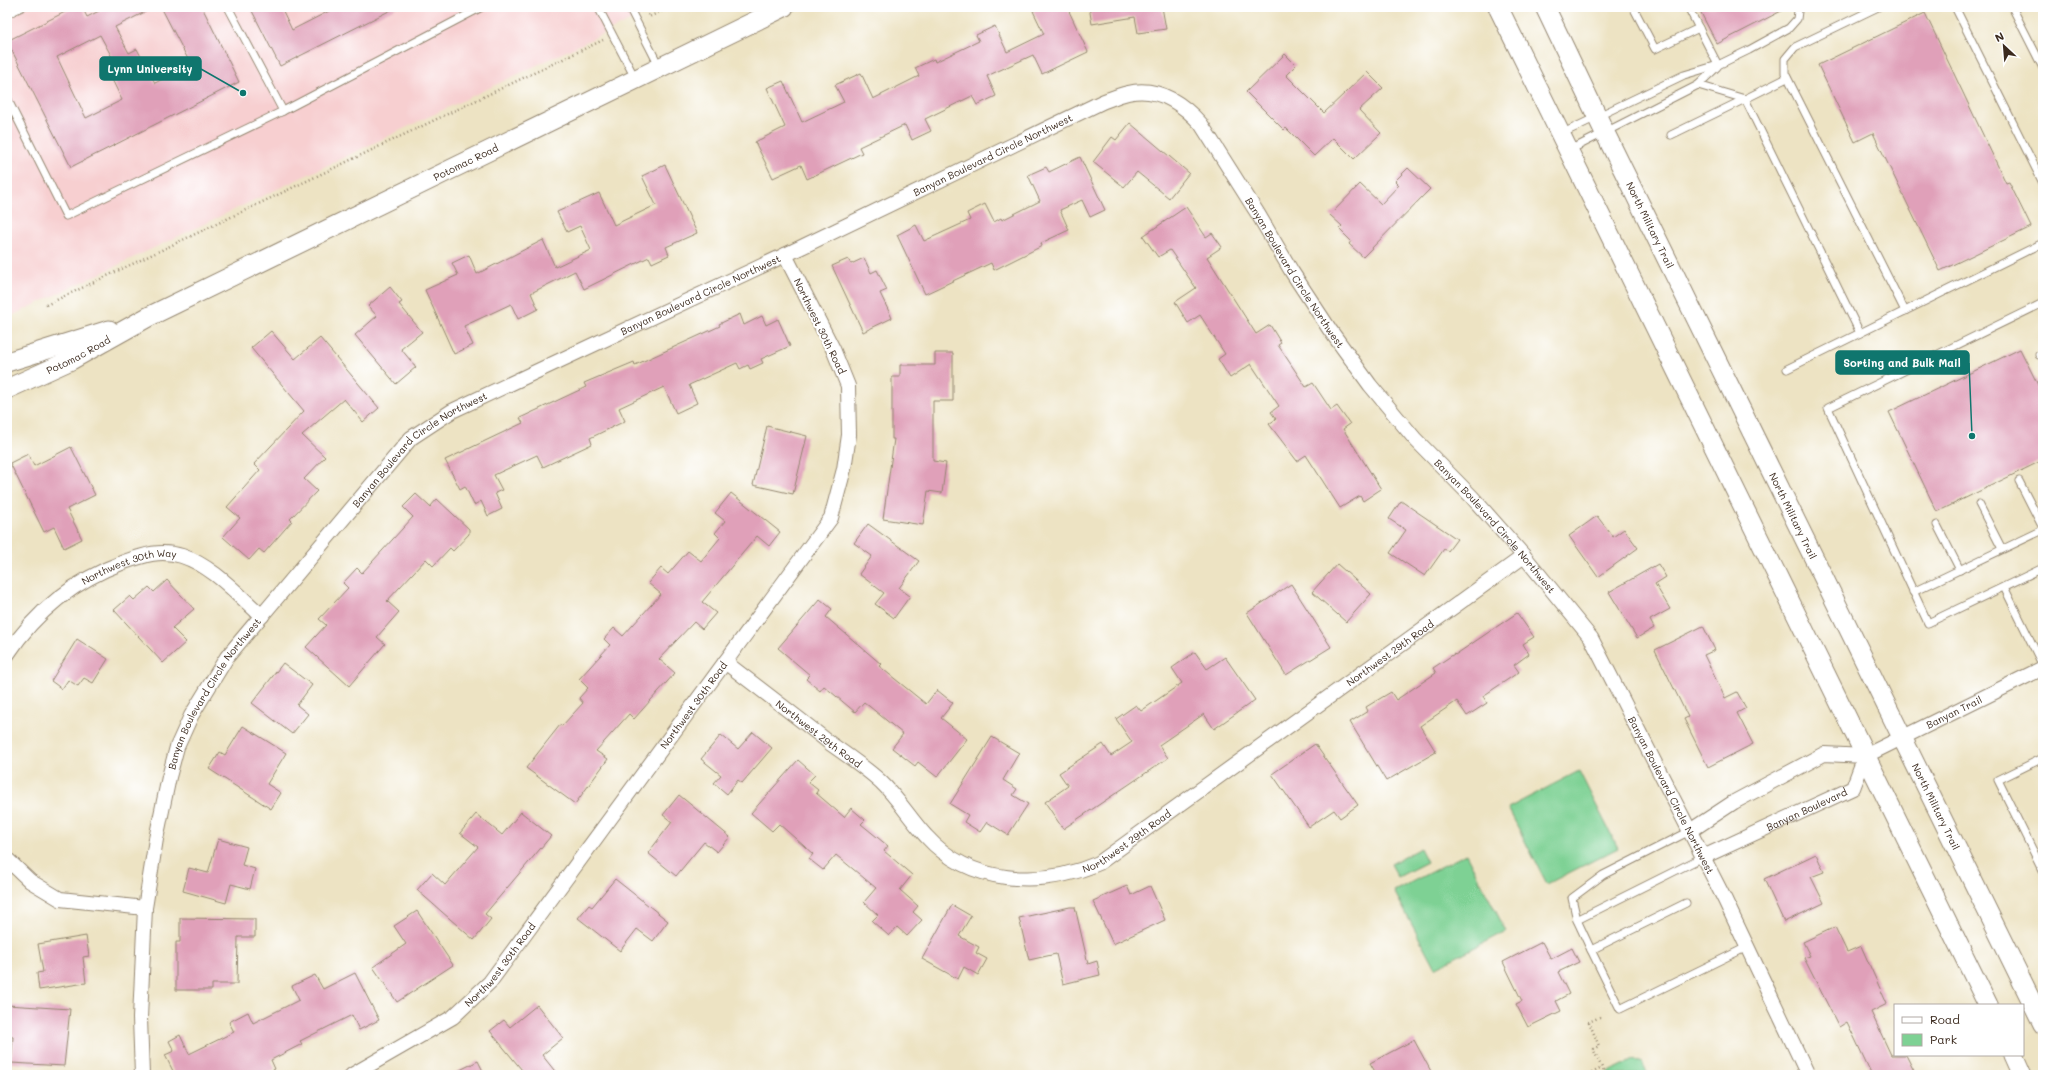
<svg xmlns="http://www.w3.org/2000/svg" width="2050" height="1082" font-family="Mali,sans-serif">
  <style>
    .built { fill: #f7cfd0 }
    .green { fill: #7ed194; stroke: #5c7e59 }
    .building { fill: #e0a0b9; fill-rule: evenodd }
    .lines { fill: none; stroke-linecap: round; stroke-linejoin: round }
    .lane-casing { stroke: #948670; stroke-width: 9 }
    .street-casing { stroke: #948670; stroke-width: 16 }
    .secondary-casing { stroke: #948670; stroke-width: 21 }
    .path { stroke: #948670; stroke-width: 2.5; stroke-dasharray: 1 3; stroke-linecap: butt }
    .lane { stroke: #fff; stroke-width: 7 }
    .street { stroke: #fff; stroke-width: 14 }
    .secondary { stroke: #fff; stroke-width: 19 }
    .labels { text-anchor: middle; stroke-width: 4; stroke-linejoin: round; paint-order: stroke }
    .street-label { font-size: 10px; fill: #3b2a1e; stroke: #fff }
    .leader { fill: none; stroke: #0f766e; stroke-width: 1.5 }
    .callout-dot { fill: #0f766e; stroke: #fff; stroke-width: 1.5 }
    .callout { fill: #0f766e; stroke: #0f766e; stroke-width: 1.5 }
    .callout-label { font-size: 11px; text-anchor: middle; font-weight: bold; fill: #fff }
  </style>
  <rect width="100%" height="100%" fill="#fff"/>
  <filter id="ink" filterUnits="userSpaceOnUse"><feTurbulence type="fractalNoise" baseFrequency=".025" numOctaves="2"/><feDisplacementMap in="SourceGraphic" scale="8" xChannelSelector="R" yChannelSelector="G"/><feConvolveMatrix kernelMatrix="1 2 1 2 8 2 1 2 1" color-interpolation-filters="sRGB"/></filter>
  <filter id="wash" filterUnits="userSpaceOnUse"><feTurbulence type="fractalNoise" baseFrequency=".012" numOctaves="4" result="noise"/><feDisplacementMap in="SourceGraphic" scale="16" xChannelSelector="R" yChannelSelector="G"/><feGaussianBlur stdDeviation="0.9" result="paint"/><feColorMatrix in="noise" values="0 0 0 0 0 0 0 0 0 0 0 0 0 0 0 0 0 1.4 0 .05"/><feComposite in="paint" operator="in"/></filter>
  <g filter="url(#wash)">
    <rect width="100%" height="100%" fill="#ede3c3"/>
    <!-- built -->
    <polygon class="built" points="7,7 659,7 7,318"/>
    <!-- green -->
    <g class="green">
      <polygon points="1579,771 1618,848 1547,884 1508,808"/>
      <polygon points="1420,848 1427,862 1398,877 1391,864"/>
      <polygon points="1466,854 1506,931 1435,968 1394,891"/>
      <polygon points="1633,1060 1642,1063 1648,1075 1603,1075"/>
    </g>
    <g id="blocks">
      <!-- building -->
      <g class="building">
        <path d="M 75,7 L 82,7 L 87,17 L 107,7 L 155,7 L 115,27 L 129,53 L 137,49 L 155,83 L 191,65 L 161,7 L 202,7 L 239,82 L 71,167 L 7,41 ZM 100,35 L 114,61 L 105,65 L 122,100 L 86,118 L 57,57 Z"/>
        <polygon points="250,7 281,7 292,30 337,7 397,7 280,66"/>
        <polygon points="1040,7 1067,7 1088,52 1042,74 1033,55 987,76 996,96 977,105 972,96 925,119 931,131 912,140 905,125 859,147 862,153 807,179 801,165 773,178 755,142 785,127 767,88 783,81 802,122 844,102 835,85 861,73 873,99 919,76 915,68 934,59 935,62 979,41 976,35 995,26 1007,52 1044,34 1033,11"/>
        <polygon points="1089,7 1162,7 1166,29 1138,33 1135,17 1092,24"/>
        <polygon points="1698,7 1789,7 1717,44"/>
        <polygon points="1925,13 2006,183 2009,182 2031,227 1940,271 1873,133 1855,142 1818,65"/>
        <polygon points="1285,54 1296,65 1286,75 1324,113 1367,72 1383,88 1359,110 1381,133 1354,159 1333,138 1314,156 1286,128 1284,130 1246,92"/>
        <polygon points="1130,123 1189,173 1169,198 1137,172 1124,187 1093,162 1112,137 1116,140"/>
        <polygon points="1080,157 1105,210 1090,217 1082,200 1060,210 1069,230 1041,243 1042,246 994,270 991,263 925,294 897,235 916,225 924,241 970,220 967,213 985,204 994,222 1001,218 1002,220 1040,201 1028,175 1046,167 1049,172"/>
        <polygon points="665,165 697,233 666,247 669,255 652,263 649,257 584,289 575,271 531,293 538,309 518,319 511,304 464,326 473,345 454,354 425,290 458,275 452,263 469,255 477,274 543,240 555,267 591,250 580,226 567,232 557,212 599,193 614,225 656,205 642,176"/>
        <polygon points="1408,168 1430,189 1363,257 1349,244 1351,241 1339,229 1342,226 1330,215 1360,184 1381,204 1399,185 1395,181"/>
        <polygon points="1186,207 1206,237 1212,233 1222,247 1207,257 1256,334 1270,325 1281,343 1278,345 1306,387 1313,383 1331,410 1337,406 1350,424 1343,429 1381,489 1363,501 1360,496 1340,508 1306,455 1297,461 1269,424 1276,419 1271,412 1279,406 1251,364 1230,378 1218,359 1225,354 1200,315 1188,323 1175,302 1196,288 1170,250 1158,257 1143,236"/>
        <polygon points="864,258 871,273 877,270 887,290 880,293 892,318 863,332 832,266 848,259 851,264"/>
        <polygon points="390,287 402,302 399,304 422,332 401,349 416,367 396,384 355,335 377,316 368,306"/>
        <polygon points="740,314 744,325 762,316 766,325 778,319 790,346 761,359 763,363 750,369 748,365 740,369 737,363 689,385 697,403 676,413 664,387 619,408 625,421 590,438 592,444 543,467 537,455 494,475 502,490 495,493 502,509 488,516 481,501 474,505 465,486 460,489 445,460 523,423 520,418 586,387 584,383 634,362 635,365 720,326 719,324"/>
        <polygon points="271,331 295,359 320,338 379,408 363,422 344,399 302,435 325,457 304,479 317,491 290,519 292,521 264,553 259,549 249,560 223,537 240,518 227,507 260,470 254,464 304,411 251,348"/>
        <polygon points="2020,349 2043,395 2043,460 1937,512 1889,412"/>
        <polygon points="935,353 953,353 953,401 933,401 933,461 946,463 942,493 928,491 923,525 883,519 894,439 892,439 892,377 900,377 900,365 935,365"/>
        <polygon points="767,426 807,436 793,494 753,485"/>
        <polygon points="71,447 95,495 67,509 82,539 64,548 54,527 44,532 10,463 28,454 34,466"/>
        <polygon points="731,493 780,532 769,546 757,536 702,602 716,613 702,629 694,622 659,659 675,673 634,719 629,714 596,751 608,759 575,804 526,768 560,725 562,726 583,703 579,698 588,688 579,679 610,645 604,639 614,628 623,636 661,594 648,583 661,568 668,574 688,551 701,561 720,538 715,533 725,521 715,513"/>
        <polygon points="416,494 430,507 437,499 469,529 469,534 453,551 450,548 433,566 426,559 387,601 399,612 377,637 385,644 349,686 306,647 326,625 319,619 348,588 343,583 357,568 362,573 413,517 403,507"/>
        <polygon points="1401,501 1457,539 1448,551 1444,549 1425,576 1390,553 1406,530 1389,519"/>
        <polygon points="1597,516 1613,537 1624,529 1638,548 1598,577 1569,536"/>
        <polygon points="868,524 919,561 899,588 910,596 894,618 875,604 884,593 859,574 872,556 854,543"/>
        <polygon points="1337,564 1371,594 1346,622 1312,592"/>
        <polygon points="1658,564 1666,577 1655,584 1670,609 1650,620 1654,628 1637,638 1609,592"/>
        <polygon points="167,580 194,609 172,628 186,642 163,663 114,610 130,596 134,600 149,587 154,592"/>
        <polygon points="1291,584 1331,647 1286,675 1247,613"/>
        <polygon points="820,599 832,609 826,617 881,664 879,666 926,704 937,690 953,703 941,718 967,739 937,777 918,762 915,766 892,748 903,734 864,702 855,712 824,686 820,691 806,679 810,675 778,648"/>
        <polygon points="1517,613 1534,637 1523,644 1529,654 1514,665 1519,672 1483,696 1487,703 1467,716 1457,701 1420,726 1436,752 1386,781 1350,722 1368,711 1366,707 1391,692 1396,700 1436,673 1433,668 1454,654 1455,655"/>
        <polygon points="1703,626 1715,650 1704,655 1725,698 1737,692 1746,708 1737,713 1753,744 1708,767 1684,719 1688,717 1655,650"/>
        <polygon points="77,639 108,659 93,683 84,678 78,686 68,680 62,689 51,681"/>
        <polygon points="1195,652 1207,669 1225,657 1255,700 1214,729 1204,714 1159,745 1168,758 1063,829 1045,802 1068,786 1059,773 1103,744 1111,756 1132,742 1116,719 1136,705 1141,711 1182,683 1172,668"/>
        <polygon points="283,663 312,685 297,705 308,714 292,734 252,703"/>
        <polygon points="243,726 286,753 267,784 281,793 271,809 209,769 220,752 225,755"/>
        <polygon points="753,732 772,748 742,783 738,780 727,794 714,783 721,775 701,759 721,735 738,749"/>
        <polygon points="992,737 1019,753 1003,780 1017,789 1013,795 1028,804 1008,835 987,822 980,832 964,822 968,815 950,804"/>
        <polygon points="1315,744 1358,805 1340,818 1334,810 1309,827 1272,774"/>
        <polygon points="798,760 815,775 808,782 818,790 816,793 844,817 851,808 865,820 861,824 888,846 884,851 912,875 900,890 918,906 913,912 922,920 907,936 897,927 889,936 872,921 878,915 864,902 876,888 836,855 823,870 809,859 813,854 779,824 772,831 751,813"/>
        <polygon points="679,795 730,837 717,852 704,842 676,876 648,853 672,822 663,815"/>
        <polygon points="521,812 551,836 485,914 491,919 474,940 417,890 432,873 445,885 478,847 460,833 476,814 502,835"/>
        <polygon points="218,839 247,847 242,865 255,869 250,889 231,884 226,903 183,891 189,868 208,873"/>
        <polygon points="1816,854 1824,872 1811,877 1824,903 1784,922 1764,879"/>
        <polygon points="615,879 668,921 653,941 637,929 620,951 578,918 589,905 592,907"/>
        <polygon points="1127,886 1131,895 1150,886 1165,920 1113,944 1093,901"/>
        <polygon points="952,905 971,916 959,936 979,947 976,953 987,959 978,975 964,967 958,979 922,959"/>
        <polygon points="1070,907 1075,907 1088,964 1097,961 1100,975 1063,984 1056,954 1029,960 1019,918"/>
        <polygon points="417,911 453,965 397,1002 373,967 406,944 394,926"/>
        <polygon points="180,918 255,919 255,937 238,937 237,984 212,984 212,990 176,990 176,942 180,942"/>
        <polygon points="1835,927 1847,952 1861,946 1887,1004 1871,1012 1891,1055 1906,1055 1916,1075 1872,1075 1847,1022 1839,1027 1804,958 1810,956 1803,942"/>
        <polygon points="86,936 89,956 83,957 86,983 39,990 37,973 43,972 38,944"/>
        <polygon points="1542,942 1551,959 1572,948 1579,962 1558,972 1569,994 1556,1001 1561,1011 1528,1027 1516,1004 1522,1001 1503,962"/>
        <polygon points="355,973 379,1020 359,1030 352,1015 300,1041 302,1044 271,1060 275,1069 263,1075 175,1075 165,1055 174,1051 169,1041 180,1035 189,1054 234,1032 229,1022 248,1012 253,1023 299,1000 292,986 315,975 323,989"/>
        <polygon points="7,1005 70,1009 64,1066 11,1063 13,1037 7,1036"/>
        <polygon points="537,1005 563,1038 542,1055 558,1075 526,1075 490,1031 504,1020 510,1027"/>
        <polygon points="1414,1040 1433,1075 1377,1075 1370,1063"/>
        <polygon points="478,1061 485,1075 450,1075"/>
      </g>
    </g>
  </g>
  <g filter="url(#ink)">
    <use href="#blocks" fill-opacity="0" stroke="#948670" stroke-width="1"/>
    <g class="lines">
      <!-- lane casing -->
      <g class="lane-casing">
        <g id="lane">
          <polyline points="228,7 283,111"/>
          <polyline points="598,7 635,78"/>
          <polyline points="629,7 659,66"/>
          <polyline points="1633,7 1655,49 1699,28"/>
          <polyline points="1688,7 1718,65"/>
          <polyline points="1878,7 1795,47 1785,59 1785,73 1905,311"/>
          <polyline points="1955,7 2043,183"/>
          <polyline points="2012,7 2043,68"/>
          <polyline points="7,14 22,7"/>
          <polyline points="1698,85 1745,99 1787,78"/>
          <polyline points="7,98 66,216 283,111 482,7"/>
          <polyline points="1561,134 1684,75 1718,65 1749,50 1789,28 1797,19 1798,11 1797,7"/>
          <polyline points="1671,135 1745,99 1860,333"/>
          <polyline points="1568,151 1698,85 1717,67"/>
          <polyline points="2043,303 1828,408 1928,623 2043,568"/>
          <polyline points="2039,355 2043,353"/>
          <polyline points="1787,369 2043,243"/>
          <polyline points="2019,481 2043,528"/>
          <polyline points="1979,504 2002,549"/>
          <polyline points="1937,525 1960,570"/>
          <polyline points="2004,587 2043,666"/>
          <polyline points="1913,592 2043,530"/>
          <polyline points="2043,758 1998,780 2043,871"/>
          <polyline points="1686,903 1591,950 1620,1009 1747,947"/>
          <polyline points="1577,920 1703,857"/>
          <polyline points="1591,950 1577,920 1572,898 1603,875 1690,831"/>
        </g>
      </g>
      <!-- street casing -->
      <g class="street-casing">
        <g id="street">
          <path id="s1" d="M 7,655 C 36,611 75,580 124,562 C 144,555 161,549 182,556 C 213,566 238,595 262,616"/>
          <path id="s2" d="M 725,662 C 760,689 796,716 831,744 C 848,756 866,768 881,782 C 898,798 910,819 926,836 C 970,885 1041,888 1099,863 L 1524,556"/>
          <path id="s3" d="M 1690,831 L 1734,802 L 1824,754 L 1865,756 L 2043,668"/>
          <path id="s4" d="M 1703,857 L 1853,788 L 1865,756"/>
          <polyline points="7,859 30,881 60,899 145,908"/>
          <path id="s5" d="M 142,1075 L 140,1018 L 145,908 L 156,839 L 169,777 L 177,747 L 191,716 L 227,657 L 411,438 L 452,411 L 785,255 L 1102,102 C 1110,99 1119,95 1128,93 C 1157,86 1182,103 1201,124 L 1258,214 L 1292,272 L 1330,330 L 1370,385 L 1415,439 L 1472,497 L 1524,556 L 1591,638 L 1725,900 L 1808,1075"/>
          <path id="s6" d="M 352,1075 L 453,1017 L 490,982 L 831,518 L 844,469 L 849,435 L 848,386 L 833,349 L 785,255"/>
        </g>
      </g>
      <!-- secondary casing -->
      <g class="secondary-casing">
        <g id="secondary">
          <polyline points="1498,7 1988,1005"/>
          <path id="s7" d="M 1545,7 L 1605,133 L 2043,1024"/>
          <polyline points="7,362 109,330"/>
          <path id="s8" d="M 7,389 L 71,360 L 148,317 L 784,7"/>
          <polyline points="2013,1055 2022,1075"/>
        </g>
      </g>
      <!-- path -->
      <g class="path">
        <polyline points="645,7 649,17 670,7"/>
        <polyline points="46,305 603,40"/>
        <polyline points="1600,1017 1589,1022 1599,1046 1593,1049 1605,1074"/>
        <polyline points="1588,1075 1602,1068"/>
      </g>
      <!-- lane -->
      <use href="#lane" class="lane"/>
      <!-- street -->
      <use href="#street" class="street"/>
      <!-- secondary -->
      <use href="#secondary" class="secondary"/>
    </g>
  </g>
  <g class="labels">
    <!-- street labels -->
    <g class="street-label">
      <text dy="4" stroke="none"><textPath href="#s5" startOffset="1368">Banyan Boulevard Circle Northwest</textPath></text>
      <text dy="4" stroke="none"><textPath href="#s8" startOffset="512">Potomac Road</textPath></text>
      <text dy="4" stroke="none"><textPath href="#s7" startOffset="242">North Military Trail</textPath></text>
      <text dy="4" stroke="none"><textPath href="#s5" startOffset="1776">Banyan Boulevard Circle Northwest</textPath></text>
      <text dy="4" stroke="none"><textPath href="#s5" startOffset="1044">Banyan Boulevard Circle Northwest</textPath></text>
      <text transform="translate(820 326) rotate(64)" y="4">Northwest 30th Road</text>
      <text dy="4" stroke="none"><textPath href="#s8" startOffset="79">Potomac Road</textPath></text>
      <text dy="4" stroke="none"><textPath href="#s5" startOffset="720">Banyan Boulevard Circle Northwest</textPath></text>
      <text dy="4" stroke="none"><textPath href="#s7" startOffset="566">North Military Trail</textPath></text>
      <text dy="4" stroke="none"><textPath href="#s5" startOffset="2100">Banyan Boulevard Circle Northwest</textPath></text>
      <text dy="4" stroke="none"><textPath href="#s1" startOffset="156">Northwest 30th Way</textPath></text>
      <text dy="4" stroke="none"><textPath href="#s2" startOffset="813">Northwest 29th Road</textPath></text>
      <text dy="4" stroke="none"><textPath href="#s5" startOffset="396">Banyan Boulevard Circle Northwest</textPath></text>
      <text dy="4" stroke="none"><textPath href="#s6" startOffset="511">Northwest 30th Road</textPath></text>
      <text dy="4" stroke="none"><textPath href="#s3" startOffset="295">Banyan Trail</textPath></text>
      <text dy="4" stroke="none"><textPath href="#s2" startOffset="118">Northwest 29th Road</textPath></text>
      <text dy="4" stroke="none"><textPath href="#s5" startOffset="2424">Banyan Boulevard Circle Northwest</textPath></text>
      <text dy="4" stroke="none"><textPath href="#s7" startOffset="890">North Military Trail</textPath></text>
      <text dy="4" stroke="none"><textPath href="#s4" startOffset="114">Banyan Boulevard</textPath></text>
      <text dy="4" stroke="none"><textPath href="#s2" startOffset="489">Northwest 29th Road</textPath></text>
      <text dy="4" stroke="none"><textPath href="#s6" startOffset="187">Northwest 30th Road</textPath></text>
    </g>
  </g>
  <!-- callouts -->
  <path class="leader" d="M243 93L201 69M1972 436L1969 363"/>
  <g class="callout-dot">
    <circle cx="243" cy="93" r="4"/>
    <circle cx="1972" cy="436" r="4"/>
  </g>
  <g class="callout">
    <rect x="100" y="57" width="101" height="23" rx="4"/>
    <rect x="1836" y="351" width="133" height="23" rx="4"/>
  </g>
  <g class="callout-label">
    <text x="150" y="73">Lynn University</text>
    <text x="1902" y="367">Sorting and Bulk Mail</text>
  </g>
  <!-- margin -->
  <rect width="2050" height="1082" fill="none" stroke="#fff" stroke-width="24"/>
  <!-- legend -->
  <rect x="1894" y="1004" width="130" height="52" fill="#ffffff" stroke="#b1aaa5"/>
  <rect x="1902" y="1017" width="20" height="6" fill="#ffffff" stroke="#b1aaa5"/>
  <text x="1930" y="1024" font-size="12" fill="#3b2a1e">Road</text>
  <rect x="1902" y="1034" width="20" height="12" fill="#7ed194" stroke="#b1aaa5"/>
  <text x="1930" y="1044" font-size="12" fill="#3b2a1e">Park</text>
  <!-- north arrow -->
  <g transform="translate(2004 46) rotate(334)" stroke="#ffffff" stroke-width="3" paint-order="stroke">
  <path d="M0-3L7 15L0 10L-7 15Z" fill="#3b2a1e"/>
  <text y="-6" font-size="11" font-weight="bold" text-anchor="middle" fill="#3b2a1e">N</text>
  </g>
</svg>
